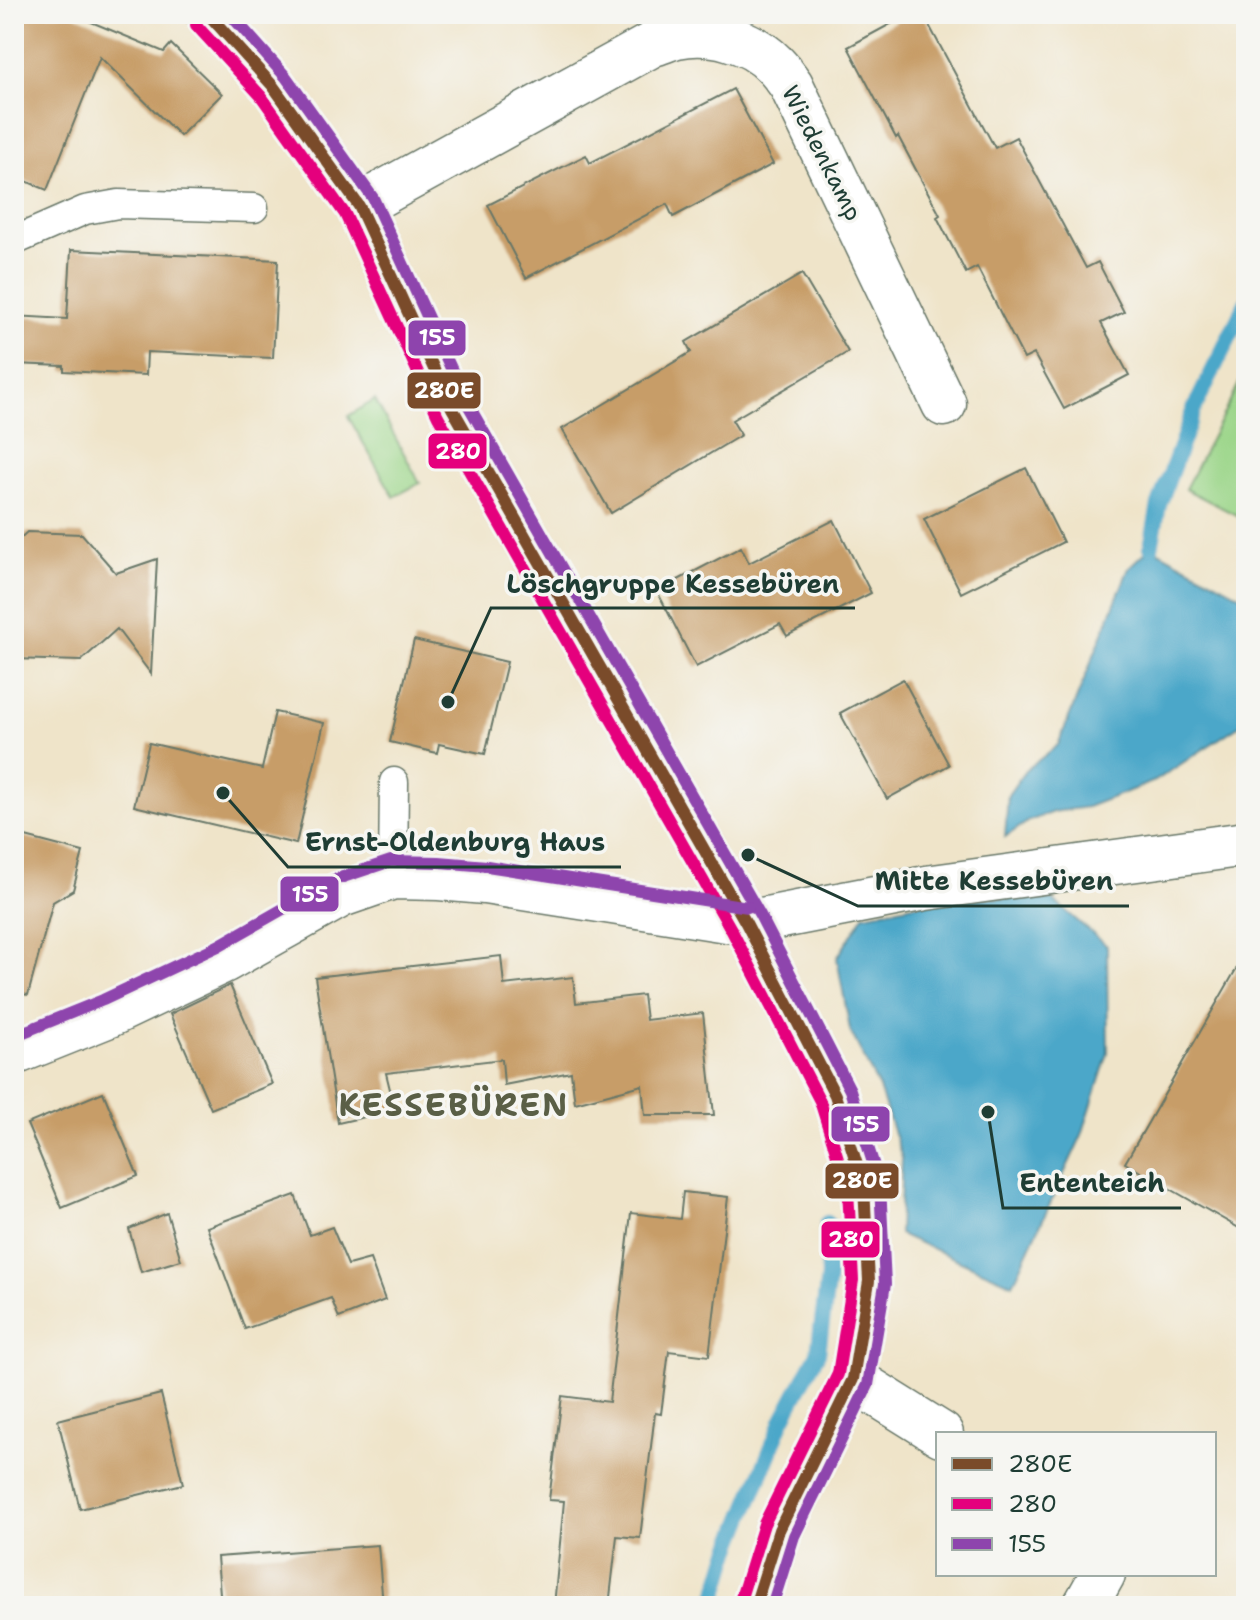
<svg xmlns="http://www.w3.org/2000/svg" width="1260" height="1620" font-family="'Shantell Sans',sans-serif">
  <style>
    .green { fill: #9cd68a; stroke: #5e8a5f; stroke-width: 2 }
    .water { fill: #4ba7c9; stroke: #35727e; stroke-width: 2 }
    .lines { fill: none; stroke-linecap: round; stroke-linejoin: round }
    .stream { stroke: #4ba7c9; stroke-width: 16 }
    .building { fill: #c79d67 }
    .lane-casing { stroke: #687768; stroke-width: 31 }
    .street-casing { stroke: #687768; stroke-width: 47 }
    .secondary-casing { stroke: #687768; stroke-width: 47 }
    .lane { stroke: #fff; stroke-width: 28 }
    .street { stroke: #fff; stroke-width: 44 }
    .secondary { stroke: #fbe7c3; stroke-width: 44 }
    .bus-1-casing { stroke: #f6f6f2; stroke-width: 18 }
    .bus-2-casing { stroke: #f6f6f2; stroke-width: 18 }
    .bus-3-casing { stroke: #f6f6f2; stroke-width: 18 }
    .bus-1 { stroke: #7a4b2a; stroke-width: 12 }
    .bus-2 { stroke: #e5007d; stroke-width: 12 }
    .bus-3 { stroke: #8e44ad; stroke-width: 12 }
    .labels { text-anchor: middle; stroke-width: 7; stroke-linejoin: round; paint-order: stroke }
    .street-label { font-size: 24px; fill: #1f3d34; stroke: #f6f6f2 }
    .district-label { font-size: 32px; font-weight: bold; letter-spacing: 2px; fill: #5a5f46; stroke: #f6f6f2 }
    .leader { fill: none; stroke: #1f3d34; stroke-width: 3 }
    .callout-dot { fill: #1f3d34; stroke: #f6f6f2; stroke-width: 3 }
    .callout-label { font-size: 26px; text-anchor: middle; font-weight: bold; fill: #1f3d34; stroke: #f6f6f2; stroke-width: 7; stroke-linejoin: round; paint-order: stroke }
    .line-badge { stroke: #f6f6f2; stroke-width: 3 }
    .badge-label { font-size: 22px; text-anchor: middle; font-weight: bold; fill: #fff }
  </style>
  <rect width="100%" height="100%" fill="#f6f6f2"/>
  <filter id="ink" filterUnits="userSpaceOnUse"><feTurbulence type="fractalNoise" baseFrequency=".0125" numOctaves="2"/><feDisplacementMap in="SourceGraphic" scale="16" xChannelSelector="R" yChannelSelector="G"/><feConvolveMatrix kernelMatrix="1 2 1 2 8 2 1 2 1" color-interpolation-filters="sRGB"/></filter>
  <filter id="wash" filterUnits="userSpaceOnUse"><feTurbulence type="fractalNoise" baseFrequency=".006" numOctaves="4" result="noise"/><feDisplacementMap in="SourceGraphic" scale="32" xChannelSelector="R" yChannelSelector="G"/><feGaussianBlur stdDeviation="1.8" result="paint"/><feColorMatrix in="noise" values="0 0 0 0 0 0 0 0 0 0 0 0 0 0 0 0 0 1.4 0 .05"/><feComposite in="paint" operator="in"/></filter>
  <g filter="url(#wash)">
    <rect width="100%" height="100%" fill="#efe4c9"/>
    <!-- green -->
    <g class="green">
      <polygon points="1246,370 1246,520 1185,489"/>
      <polygon points="375,400 420,483 394,497 348,416"/>
    </g>
    <!-- water -->
    <g class="water">
      <polygon points="1151,547 1246,598 1246,721 1155,781 1087,807 1053,812 1029,821 1005,837 1008,795 1025,771 1058,745 1129,568"/>
      <polygon points="953,897 1053,900 1107,946 1108,1053 1082,1135 1013,1284 899,1234 902,1158 879,1088 850,1030 837,958 864,915"/>
    </g>
    <g class="lines">
      <!-- stream -->
      <g class="stream">
        <polyline points="1151,547 1159,505 1194,409 1246,303"/>
        <polyline points="713,1606 728,1556 783,1419 818,1353 828,1277 827,1223"/>
      </g>
    </g>
    <g id="blocks">
      <!-- building -->
      <g class="building">
        <polygon points="14,14 72,14 164,52 171,44 222,94 180,136 100,57 47,190 14,176"/>
        <polygon points="909,14 923,14 995,148 1016,137 1086,268 1098,262 1124,312 1101,323 1129,375 1064,409 1034,354 1024,359 977,267 966,273 937,217 940,215 898,136 896,138 848,47"/>
        <polygon points="733,89 773,164 673,217 667,204 526,278 488,205 586,155 590,163"/>
        <polygon points="71,250 278,260 273,358 147,352 146,375 64,371 64,366 14,364 14,316 67,319"/>
        <polygon points="802,274 848,352 732,420 741,435 611,513 562,429 691,352 686,342"/>
        <polygon points="1026,468 1063,542 961,593 924,519"/>
        <polygon points="834,520 871,593 787,636 780,624 696,667 657,591 741,547 749,563"/>
        <polygon points="27,532 82,534 116,573 157,559 151,674 117,629 81,661 14,659 14,544"/>
        <polygon points="414,640 507,662 485,754 439,744 437,753 390,742"/>
        <polygon points="903,679 949,765 887,799 840,713"/>
        <polygon points="275,712 324,723 296,844 134,806 149,743 262,769"/>
        <polygon points="14,834 83,852 73,890 53,902 28,995 14,993"/>
        <polygon points="1246,952 1246,1232 1125,1163"/>
        <polygon points="501,956 504,985 573,977 576,1003 643,995 646,1020 703,1013 714,1115 645,1115 642,1085 575,1103 571,1072 504,1085 502,1059 386,1073 395,1110 338,1123 315,977"/>
        <polygon points="230,985 272,1084 211,1109 170,1014"/>
        <polygon points="103,1092 138,1176 62,1208 27,1124"/>
        <polygon points="683,1192 728,1197 709,1356 669,1351 661,1414 655,1413 640,1538 617,1536 609,1606 554,1606 564,1501 549,1500 562,1396 609,1402 631,1213 680,1219"/>
        <polygon points="295,1195 310,1235 332,1227 348,1265 370,1259 385,1300 339,1318 331,1298 245,1329 207,1227"/>
        <polygon points="167,1213 181,1260 141,1272 129,1229"/>
        <polygon points="161,1394 183,1484 80,1509 58,1420"/>
        <polygon points="378,1545 383,1606 221,1606 217,1557"/>
      </g>
    </g>
  </g>
  <g filter="url(#ink)">
    <use href="#blocks" fill-opacity="0" stroke="#687768" stroke-width="2"/>
    <g class="lines">
      <!-- lane casing -->
      <g class="lane-casing">
        <g id="lane">
          <polyline points="14,241 85,210 118,204 254,208"/>
          <polyline points="393,877 394,782"/>
        </g>
      </g>
      <!-- street casing -->
      <g class="street-casing">
        <g id="street">
          <path d="M 359,206 L 653,44 C 660,42 669,38 677,36 C 711,29 751,40 775,65 C 781,71 786,78 791,85 L 944,404"/>
          <polyline points="14,1053 109,1015 225,960 341,895 393,877 439,878 485,882 746,923 926,888 1246,844"/>
          <polyline points="853,1379 941,1434"/>
          <polyline points="1085,1606 1103,1574"/>
        </g>
      </g>
      <!-- secondary casing -->
      <g class="secondary-casing">
        <polyline id="secondary" points="208,14 273,86 359,206 452,408 746,923 835,1095 864,1187 869,1281 853,1379 779,1530 755,1606"/>
      </g>
      <!-- lane -->
      <use href="#lane" class="lane"/>
      <!-- street -->
      <use href="#street" class="street"/>
      <!-- secondary -->
      <use href="#secondary" class="secondary"/>
      <!-- bus-1 casing -->
      <g class="bus-1-casing">
        <polyline id="bus-1" points="208,14 273,86 359,206 452,408 746,923 835,1095 864,1187 869,1281 853,1379 779,1530 755,1606"/>
      </g>
      <!-- bus-2 casing -->
      <g class="bus-2-casing">
        <polyline id="bus-2" points="196,25 261,96 345,214 438,416 732,931 820,1101 848,1190 853,1280 838,1374 764,1524 740,1601"/>
      </g>
      <!-- bus-3 casing -->
      <g class="bus-3-casing">
        <g id="bus-3">
          <polyline points="230,14 286,77 373,198 466,401 760,915 850,1090 880,1185 885,1284 868,1385 794,1536 772,1606"/>
          <polyline points="14,1036 103,1000 218,946 334,880 391,861 439,862 487,866 748,907"/>
        </g>
      </g>
      <!-- bus-1 -->
      <use href="#bus-1" class="bus-1"/>
      <!-- bus-2 -->
      <use href="#bus-2" class="bus-2"/>
      <!-- bus-3 -->
      <use href="#bus-3" class="bus-3"/>
    </g>
  </g>
  <g class="labels">
    <!-- street labels -->
    <g class="street-label">
      <text transform="translate(822 153) rotate(63)" y="8">Wiedenkamp</text>
    </g>
    <!-- district labels -->
    <g class="district-label">
      <text x="454" y="1116">KESSEBÜREN</text>
    </g>
  </g>
  <!-- callouts -->
  <path class="leader" d="M448 702L491 608H855M223 793L288 867H621M748 855L858 906H1129M988 1112L1003 1208H1181"/>
  <g class="callout-dot">
    <circle cx="448" cy="702" r="8"/>
    <circle cx="223" cy="793" r="8"/>
    <circle cx="748" cy="855" r="8"/>
    <circle cx="988" cy="1112" r="8"/>
  </g>
  <g class="callout-label">
    <text x="673" y="593">Löschgruppe Kessebüren</text>
    <text x="455" y="851">Ernst-Oldenburg Haus</text>
    <text x="994" y="890">Mitte Kessebüren</text>
    <text x="1092" y="1192">Ententeich</text>
  </g>
  <g class="line-badge">
    <rect x="407" y="319" width="60" height="38" rx="8" fill="#8e44ad"/>
    <rect x="406" y="371" width="76" height="39" rx="8" fill="#7a4b2a"/>
    <rect x="427" y="432" width="61" height="38" rx="8" fill="#e5007d"/>
    <rect x="279" y="875" width="61" height="38" rx="8" fill="#8e44ad"/>
    <rect x="830" y="1105" width="61" height="38" rx="8" fill="#8e44ad"/>
    <rect x="824" y="1162" width="76" height="38" rx="8" fill="#7a4b2a"/>
    <rect x="820" y="1220" width="61" height="39" rx="8" fill="#e5007d"/>
  </g>
  <g class="badge-label">
    <text x="437" y="345">155</text>
    <text x="444" y="398">280E</text>
    <text x="458" y="459">280</text>
    <text x="310" y="902">155</text>
    <text x="861" y="1132">155</text>
    <text x="862" y="1188">280E</text>
    <text x="851" y="1247">280</text>
  </g>
  <!-- margin -->
  <rect width="1260" height="1620" fill="none" stroke="#f6f6f2" stroke-width="48"/>
  <!-- legend -->
  <rect x="936" y="1432" width="280" height="144" fill="#f6f6f2" stroke="#a0aca6" stroke-width="2"/>
  <rect x="952" y="1458" width="40" height="12" fill="#7a4b2a" stroke="#a0aca6" stroke-width="2"/>
  <text x="1008" y="1472" font-size="24" fill="#1f3d34">280E</text>
  <rect x="952" y="1498" width="40" height="12" fill="#e5007d" stroke="#a0aca6" stroke-width="2"/>
  <text x="1008" y="1512" font-size="24" fill="#1f3d34">280</text>
  <rect x="952" y="1538" width="40" height="12" fill="#8e44ad" stroke="#a0aca6" stroke-width="2"/>
  <text x="1008" y="1552" font-size="24" fill="#1f3d34">155</text>
</svg>
